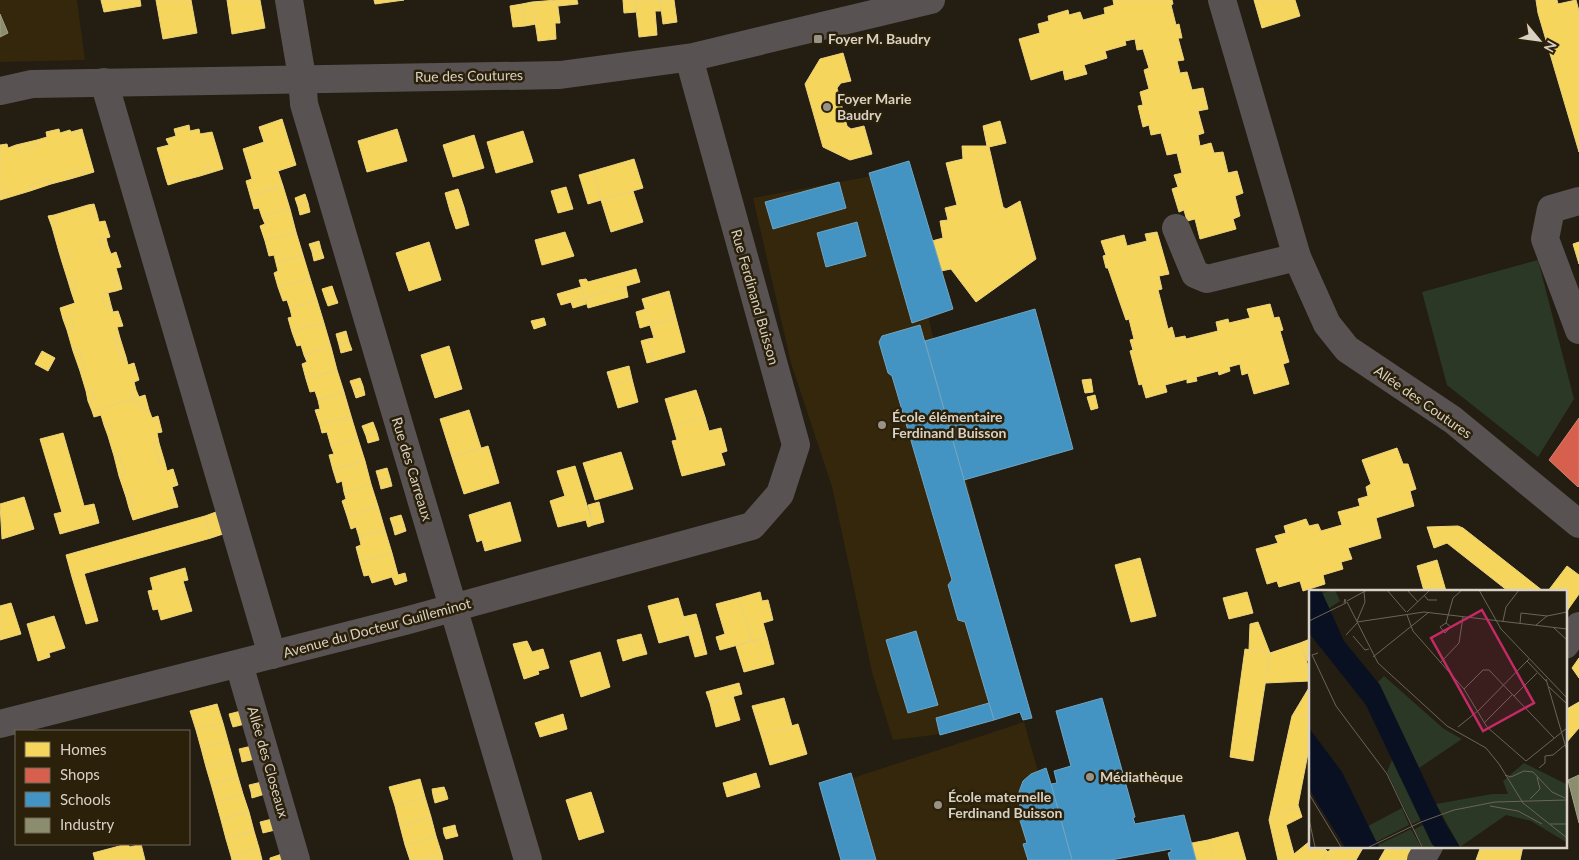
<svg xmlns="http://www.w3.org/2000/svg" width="1579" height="860" font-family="Lato,sans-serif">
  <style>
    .built { fill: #34270c }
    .green { fill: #2b3826 }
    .homes { fill: #f6d55c; stroke: #edd47b }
    .shops { fill: #d6604d; stroke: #d78271 }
    .schools { fill: #4393c3; stroke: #70a6c3 }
    .industry { fill: #8c8c6e; stroke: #a3a188 }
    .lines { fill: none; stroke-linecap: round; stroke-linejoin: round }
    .minor { stroke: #585352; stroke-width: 28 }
    .poi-dot { fill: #999286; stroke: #2b200a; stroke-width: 2 }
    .labels { text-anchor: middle; stroke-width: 5; stroke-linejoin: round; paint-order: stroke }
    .poi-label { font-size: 14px; font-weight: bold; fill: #d8d1c4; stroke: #2b200a; text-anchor: start }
    .street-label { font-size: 14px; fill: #d8d1c4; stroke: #2b200a }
    .inset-road { fill: none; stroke: #6b6559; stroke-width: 1 }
    .view { fill: #c42a66; fill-opacity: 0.15; stroke: #c42a66; stroke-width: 2.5 }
    .inset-edge { fill: none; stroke: #d8d1c4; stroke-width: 2.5 }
  </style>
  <rect width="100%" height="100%" fill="#231d12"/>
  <!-- built -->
  <g class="built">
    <polygon points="0,0 77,0 85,60 0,62"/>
    <polygon points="894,172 1021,710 934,735 893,740 872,672 832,487 791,363 753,198"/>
    <polygon points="1024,722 1063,860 845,860 825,787"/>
  </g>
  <!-- green -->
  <polygon class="green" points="1538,260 1574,399 1538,457 1447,385 1422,292"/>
  <!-- homes -->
  <g class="homes">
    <polygon points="101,0 140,0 141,6 104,12"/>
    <polygon points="156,0 191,0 197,33 163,39"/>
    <polygon points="227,0 260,0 265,28 232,34"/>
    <polygon points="374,0 404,0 375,4"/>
    <polygon points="557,0 560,23 555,23 556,39 538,41 532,2"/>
    <polygon points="557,0 577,0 578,4 558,6"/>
    <polygon points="623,0 635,0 636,12 624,13"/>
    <polygon points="635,0 660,0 661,11 655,11 657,35 639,37"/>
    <polygon points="660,0 674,0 677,22 663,24"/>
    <polygon points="1113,0 1172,0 1173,4 1171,5 1176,25 1179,24 1182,38 1178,38 1184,60 1177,61 1180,73 1187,72 1192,90 1203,88 1208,109 1198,111 1204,133 1198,135 1200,146 1211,143 1214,153 1223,152 1228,173 1237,171 1243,193 1235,196 1240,216 1233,219 1236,229 1200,239 1195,219 1187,221 1184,210 1179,212 1172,189 1178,187 1174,175 1182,173 1177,153 1167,155 1161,133 1151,135 1149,125 1143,127 1138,106 1143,105 1140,92 1149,89 1144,70 1149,68 1143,49 1137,50 1135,39 1125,41 1126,45 1105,51 1107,58 1084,65 1087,74 1065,80 1063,70 1031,80 1019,39 1040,33 1038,24 1049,21 1048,16 1068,10 1069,15 1080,12 1083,20 1105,14 1104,8 1114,5"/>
    <polygon points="1254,0 1295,0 1300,16 1262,28"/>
    <polygon points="1536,0 1557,0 1558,4 1576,0 1579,11 1579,152 1538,13"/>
    <polygon points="532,2 536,24 525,26 522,4"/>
    <polygon points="522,4 525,26 513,27 510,6"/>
    <polygon points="843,53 851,81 841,83 837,88 847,126 851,129 864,126 872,154 850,160 823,147 805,84 820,59"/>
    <polygon points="282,119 296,165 278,171 283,186 250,195 246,181 252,179 243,149 264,142 259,127"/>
    <polygon points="1000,121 1006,143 989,147 1003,207 1006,209 1020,201 1036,259 976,302 951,269 941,271 932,241 943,238 940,221 948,220 945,208 957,205 946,163 963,159 962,146 987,146 983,126"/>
    <polygon points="189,125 190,131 199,129 200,134 212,132 223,169 210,173 209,167 199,171 200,176 181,181 179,176 166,179 157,148 169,145 166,139 176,136 174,129"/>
    <polygon points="59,129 60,133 70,130 72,135 83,133 94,172 84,175 82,170 69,173 70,179 51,184 49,179 29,186 30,191 10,197 7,191 0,194 0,145 7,144 8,148 16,145 18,151 39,145 37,140 47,137 46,132"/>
    <polygon points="82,129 83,133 72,135 71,132"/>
    <polygon points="397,129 407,161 367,172 358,141"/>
    <polygon points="523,131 533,162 496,173 487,142"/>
    <polygon points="474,135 484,168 453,177 443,145"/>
    <polygon points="37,140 39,145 18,151 16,145"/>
    <polygon points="634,159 643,188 601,200 593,171"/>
    <polygon points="209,167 210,173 200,176 199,171"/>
    <polygon points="82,170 84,175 70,179 69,173"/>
    <polygon points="593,171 601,200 588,204 579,175"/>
    <polygon points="179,176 181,181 168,185 166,179"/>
    <polygon points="49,179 51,184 30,191 29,186"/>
    <polygon points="283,186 290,209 262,217 259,208 254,209 250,195"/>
    <polygon points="566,187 573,209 558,213 551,191"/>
    <polygon points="458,189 464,207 450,211 445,193"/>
    <polygon points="7,191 10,197 0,200 0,194"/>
    <polygon points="633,191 643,222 611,232 601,200"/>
    <polygon points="305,194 308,203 298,207 295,198"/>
    <polygon points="308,203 310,212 300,215 298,207"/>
    <polygon points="94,204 97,214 90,216 88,205"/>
    <polygon points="88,205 90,216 97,214 99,222 105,221 110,237 99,240 102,248 108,246 111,254 116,252 121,267 116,268 119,278 113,280 116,291 102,294 105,306 111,305 113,312 118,311 123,326 117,327 120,338 115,338 121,359 126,357 128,365 134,363 139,380 134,382 136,390 131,391 133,399 92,411 88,401 95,399 92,389 86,391 80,371 85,369 79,349 73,351 67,330 74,328 70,317 63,319 60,308 75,303 71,291 77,289 74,279 68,281 62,262 69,260 65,250 59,252 52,227 57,226 54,215"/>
    <polygon points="464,207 469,225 456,229 450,211"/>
    <polygon points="290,209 296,232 265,241 260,226 265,224 262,217"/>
    <polygon points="54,215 57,226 52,227 48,216"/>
    <polygon points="296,232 303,255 276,263 274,255 269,256 265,241"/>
    <polygon points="565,232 574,256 542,265 535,240"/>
    <polygon points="1157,232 1169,274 1159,276 1162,289 1158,290 1168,329 1172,327 1175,338 1185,336 1186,339 1218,331 1216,322 1228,319 1229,323 1250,318 1247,309 1270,304 1274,318 1279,317 1283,330 1280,331 1289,362 1283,364 1289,384 1254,394 1248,373 1242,375 1240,364 1229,367 1230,371 1219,375 1218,371 1196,377 1197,381 1187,383 1187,379 1165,385 1167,392 1146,398 1142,384 1139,385 1130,351 1133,350 1130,340 1134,339 1129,319 1126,320 1108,268 1106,268 1103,256 1106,255 1101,241 1124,235 1127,246 1147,241 1145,234"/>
    <polygon points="106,238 108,246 102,248 99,240"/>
    <polygon points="319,241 321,249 312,252 309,244"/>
    <polygon points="429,242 441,280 409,291 396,253"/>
    <polygon points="1579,242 1579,264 1573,244"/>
    <polygon points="321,249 324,258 314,261 312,252"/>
    <polygon points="65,250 69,260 62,262 59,252"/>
    <polygon points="303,255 310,278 278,287 274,273 278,271 276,263"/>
    <polygon points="636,269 640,282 585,298 579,280 586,279 588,282"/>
    <polygon points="119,278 122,289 116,291 113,280"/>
    <polygon points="310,278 317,300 290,309 287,300 283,301 278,287"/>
    <polygon points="74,279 77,289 71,291 68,281"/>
    <polygon points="332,286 335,295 325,298 322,289"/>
    <polygon points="626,286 628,297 588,308 585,298"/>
    <polygon points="581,287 585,298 561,305 557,294"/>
    <polygon points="669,291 676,318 650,325 642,299"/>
    <polygon points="108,293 111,305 105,306 102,294"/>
    <polygon points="335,295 338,303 328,306 325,298"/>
    <polygon points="585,298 586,304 573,308 571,302"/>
    <polygon points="317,300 324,323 292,332 288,318 292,317 290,309"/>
    <polygon points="646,309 650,325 640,328 636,312"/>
    <polygon points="70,317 74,328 67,330 63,319"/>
    <polygon points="544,318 546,325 534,329 531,321"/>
    <polygon points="676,318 685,352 654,361 648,339 654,338 650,325"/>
    <polygon points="324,323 331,347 304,355 301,345 297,346 292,332"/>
    <polygon points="346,331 349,342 339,345 336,334"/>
    <polygon points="115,338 120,338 126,357 121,359"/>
    <polygon points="648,339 654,361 647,363 641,341"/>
    <polygon points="349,342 352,350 341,353 339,345"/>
    <polygon points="449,346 462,389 435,398 421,355"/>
    <polygon points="331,347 337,370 306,379 302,364 307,362 304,355"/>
    <polygon points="79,349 85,369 80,371 73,351"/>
    <polygon points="42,351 55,358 48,371 35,364"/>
    <polygon points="629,366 632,379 611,385 607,372"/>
    <polygon points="337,370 344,392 318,400 315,391 310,392 306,379"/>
    <polygon points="360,378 363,386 353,389 350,381"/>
    <polygon points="632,379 638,402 618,408 611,385"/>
    <polygon points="1091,379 1093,392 1085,393 1082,380"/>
    <polygon points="363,386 365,395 356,398 353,389"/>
    <polygon points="92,389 95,399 88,401 86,391"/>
    <polygon points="136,390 139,397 133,399 131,391"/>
    <polygon points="696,390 705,417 673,426 665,399"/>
    <polygon points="344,392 351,416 320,425 315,410 320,409 318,400"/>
    <polygon points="145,395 149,410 144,412 140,401 135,403 133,399"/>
    <polygon points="1095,395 1098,408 1091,410 1087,397"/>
    <polygon points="133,399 135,403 140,401 144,412 149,410 152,418 158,416 162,432 157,433 159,443 154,444 160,464 165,463 167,471 173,469 178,485 172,487 175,497 170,499 173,508 133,520 129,508 135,507 131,495 126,497 119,476 125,474 119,455 114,456 108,436 113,434 110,424 104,425 101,415 94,417 92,411"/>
    <polygon points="469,410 481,448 452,457 440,419"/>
    <polygon points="351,416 358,439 331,446 327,432 322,433 320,425"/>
    <polygon points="705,417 709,431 721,428 727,451 721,453 725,465 682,476 672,441 677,440 673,426"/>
    <polygon points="373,422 377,433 366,436 362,426"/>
    <polygon points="110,424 113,434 108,436 104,425"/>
    <polygon points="63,433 84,506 94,504 99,523 60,534 54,514 62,512 40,439"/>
    <polygon points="377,433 379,440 368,443 366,436"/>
    <polygon points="358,439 365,461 333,470 329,455 334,454 331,446"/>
    <polygon points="159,443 165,463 160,464 154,444"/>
    <polygon points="488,446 499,483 464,494 452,457"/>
    <polygon points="1397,448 1403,464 1408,464 1416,489 1410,491 1414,506 1376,518 1381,538 1348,548 1352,559 1341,562 1343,569 1323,575 1325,584 1303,591 1300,581 1279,587 1277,581 1267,584 1256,549 1278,543 1275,536 1286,533 1284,526 1306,519 1309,526 1318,524 1321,531 1342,525 1338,512 1360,506 1358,499 1368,496 1366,487 1371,484 1362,460"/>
    <polygon points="621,452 633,489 595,500 583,463"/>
    <polygon points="119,455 125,474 119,476 114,456"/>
    <polygon points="365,461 371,484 344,492 342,481 337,483 333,470"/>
    <polygon points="575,466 593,525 588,527 586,520 558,527 550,501 565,496 557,471"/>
    <polygon points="387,468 390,478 379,481 376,471"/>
    <polygon points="390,478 392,486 381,489 379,481"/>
    <polygon points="371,484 378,506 347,516 342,501 346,499 344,492"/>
    <polygon points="131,495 135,507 129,508 126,497"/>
    <polygon points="24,497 34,529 2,539 0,504"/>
    <polygon points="175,497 178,507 173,508 170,499"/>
    <polygon points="510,502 521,541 485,551 482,540 477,542 469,515"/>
    <polygon points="599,502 604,522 593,525 588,505"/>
    <polygon points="378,506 385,530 359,537 356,527 351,529 347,516"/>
    <polygon points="216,512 223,534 211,538 205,516"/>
    <polygon points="401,515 404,524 393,527 390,518"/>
    <polygon points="205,516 211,538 72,577 66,555"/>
    <polygon points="404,524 406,531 395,535 393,527"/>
    <polygon points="1458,526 1463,528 1543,591 1508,591 1447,543 1434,548 1427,527"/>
    <polygon points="385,530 392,553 360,562 356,547 361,545 359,537"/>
    <polygon points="392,553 398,575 405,573 407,581 395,585 392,577 372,583 369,575 364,576 360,562"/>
    <polygon points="1140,558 1156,616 1131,622 1115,565"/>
    <polygon points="1437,560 1446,591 1424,591 1417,566"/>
    <polygon points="1567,566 1579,575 1579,594 1567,611 1565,591 1548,591"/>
    <polygon points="185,568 188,580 183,581 192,611 161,620 158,609 153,610 148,591 153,590 150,578"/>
    <polygon points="84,573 98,621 86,624 72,577"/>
    <polygon points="760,592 762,601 768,600 773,620 763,623 767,637 752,641 739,598"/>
    <polygon points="1247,592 1253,613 1229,619 1223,598"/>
    <polygon points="678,598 689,635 659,643 648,606"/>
    <polygon points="739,598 752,641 720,650 716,637 725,634 716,604"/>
    <polygon points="11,603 21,634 0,640 0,606"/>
    <polygon points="696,614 700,628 688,632 683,617"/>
    <polygon points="54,616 65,648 49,653 50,657 38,661 27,624"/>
    <polygon points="1258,622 1270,653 1249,650 1250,624"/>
    <polygon points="700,628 707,654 695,657 688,632"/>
    <polygon points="641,634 647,654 635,657 629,637"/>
    <polygon points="629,637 635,657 623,661 617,640"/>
    <polygon points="767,637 774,664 744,672 736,646"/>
    <polygon points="1310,639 1310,660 1307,661 1300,643"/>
    <polygon points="527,641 532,652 543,649 549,668 538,671 539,674 524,679 513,644"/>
    <polygon points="1300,643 1310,671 1310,681 1265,683 1270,653"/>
    <polygon points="1245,649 1270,653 1253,761 1230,757"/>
    <polygon points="600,652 610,687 581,697 570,661"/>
    <polygon points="1579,658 1579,678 1572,668"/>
    <polygon points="739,683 742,694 710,703 706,692"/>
    <polygon points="1310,686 1310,743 1298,805 1269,820 1292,716"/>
    <polygon points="733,696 740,720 716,727 710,703"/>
    <polygon points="784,698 792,726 761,735 752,706"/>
    <polygon points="1579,702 1579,728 1566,743 1565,710"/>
    <polygon points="217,704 223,723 196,730 190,711"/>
    <polygon points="241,711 243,717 231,721 229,714"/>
    <polygon points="563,714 567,729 540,737 535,723"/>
    <polygon points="243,717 245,724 233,727 231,721"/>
    <polygon points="223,723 228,741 201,748 196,730"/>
    <polygon points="798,724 807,754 770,765 761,735"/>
    <polygon points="228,741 233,759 206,767 201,748"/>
    <polygon points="252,746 254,753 241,757 239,749"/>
    <polygon points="254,753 255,759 242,762 241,757"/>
    <polygon points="233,759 238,777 211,784 206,767"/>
    <polygon points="756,773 760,787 737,794 733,780"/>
    <polygon points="238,777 243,794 216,802 211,784"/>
    <polygon points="420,779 425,797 395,806 389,787"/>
    <polygon points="733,780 737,794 727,797 723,783"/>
    <polygon points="262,782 264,789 251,792 249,785"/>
    <polygon points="444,787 446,792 433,795 432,789"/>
    <polygon points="264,789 265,794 252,798 251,792"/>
    <polygon points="446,792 448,799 435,803 433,795"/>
    <polygon points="591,792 604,832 579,840 566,800"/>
    <polygon points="243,794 249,812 221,820 216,802"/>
    <polygon points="425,797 431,817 400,826 395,806"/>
    <polygon points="1298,805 1302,817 1286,825 1294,854 1310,841 1310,846 1322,846 1329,853 1321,860 1278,860 1269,820"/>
    <polygon points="249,812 254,831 226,839 221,820"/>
    <polygon points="431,817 436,836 405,845 400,826"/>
    <polygon points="272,819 274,825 262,829 260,822"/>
    <polygon points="274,825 275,830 263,833 262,829"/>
    <polygon points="455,825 456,830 444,834 443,828"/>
    <polygon points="456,830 458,836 446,839 444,834"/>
    <polygon points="254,831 259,848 231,856 226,839"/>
    <polygon points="1238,832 1246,860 1213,860 1208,840"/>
    <polygon points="436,836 442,855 422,860 410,860 405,845"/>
    <polygon points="1208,840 1213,860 1196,860 1192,843"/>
    <polygon points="127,844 130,847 141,844 145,860 95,860 93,853"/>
    <polygon points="1333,846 1364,846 1356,860 1336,860 1328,852"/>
    <polygon points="1387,846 1413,846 1408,860 1379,860"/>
    <polygon points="1481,846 1523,846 1520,860 1476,860"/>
    <polygon points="259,848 262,860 232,860 231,856"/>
    <polygon points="1329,853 1336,860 1321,860"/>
    <polygon points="282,854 284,860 270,860 270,858"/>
    <polygon points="442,855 443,860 422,860"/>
  </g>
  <!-- shops -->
  <polygon class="shops" points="1579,418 1579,486 1578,487 1549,460"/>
  <!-- schools -->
  <g class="schools">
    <polygon points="909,161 953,309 912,323 869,173"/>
    <polygon points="839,182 846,208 773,229 765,202"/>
    <polygon points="857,222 866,256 826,267 817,233"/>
    <polygon points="1035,309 1073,449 964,480 925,341"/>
    <polygon points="920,325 964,480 1032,718 1023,720 1020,712 994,720 965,622 958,620 948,585 952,580 892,376 888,373 879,342 882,336"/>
    <polygon points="916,631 938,705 908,713 886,640"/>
    <polygon points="1102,698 1135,817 1133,818 1135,824 1184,815 1196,860 1170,860 1168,853 1171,852 1171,849 1111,860 1072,860 1051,784 1057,783 1054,771 1071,766 1056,711"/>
    <polygon points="989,703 994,720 940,735 936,718"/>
    <polygon points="1046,768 1051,784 1072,860 1028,860 1023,844 1027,843 1017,811 1020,811 1019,792 1023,781 1031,774"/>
    <polygon points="851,773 876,860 841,860 819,783"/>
  </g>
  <!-- industry -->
  <g class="industry">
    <polygon points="0,14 8,33 0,37"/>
    <polygon points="1579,775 1579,823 1568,780"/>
  </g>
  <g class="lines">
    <!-- minor -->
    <g class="minor">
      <polyline points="289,0 302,77 304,104 528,860"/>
      <polyline points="1222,0 1297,257 1327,324 1347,349 1453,420 1579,524"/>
      <polyline points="104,82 272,655"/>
      <polyline points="0,91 32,84 560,75 693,57 931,0"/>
      <polyline points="1579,201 1551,209 1545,239 1579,330"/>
      <polyline points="1176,228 1195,274 1207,279 1297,257"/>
      <polyline points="1565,645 1579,626"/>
      <polyline points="239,664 296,860"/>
      <polyline points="0,724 405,621 752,526 780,494 796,445 689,58"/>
      <polyline points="1421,860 1429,846"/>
    </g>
  </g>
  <!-- markers -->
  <g class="poi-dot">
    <rect x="813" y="34" width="10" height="10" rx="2.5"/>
    <circle cx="827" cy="107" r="5"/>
    <circle cx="882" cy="425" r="5"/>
    <circle cx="1090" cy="777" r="5"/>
    <circle cx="938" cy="805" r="5"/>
  </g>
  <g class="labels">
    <!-- poi labels -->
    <g class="poi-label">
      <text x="828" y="44">Foyer M. Baudry</text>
      <text x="837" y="104">Foyer Marie<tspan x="837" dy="16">Baudry</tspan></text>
      <text x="892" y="422">École élémentaire<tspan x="892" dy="16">Ferdinand Buisson</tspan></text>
      <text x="1100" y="782">Médiathèque</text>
      <text x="948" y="802">École maternelle<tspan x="948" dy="16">Ferdinand Buisson</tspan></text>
    </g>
    <!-- street labels -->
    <g class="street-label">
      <text transform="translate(469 76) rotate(-1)" y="5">Rue des Coutures</text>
      <text transform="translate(755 297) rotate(74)" y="5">Rue Ferdinand Buisson</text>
      <text transform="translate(1423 402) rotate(35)" y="5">Allée des Coutures</text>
      <text transform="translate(412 469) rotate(73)" y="5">Rue des Carreaux</text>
      <text transform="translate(377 628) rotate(-15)" y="5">Avenue du Docteur Guilleminot</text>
      <text transform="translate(268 762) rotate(74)" y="5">Allée des Closeaux</text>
    </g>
  </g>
  <!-- overview -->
  <g transform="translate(1309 590)">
    <rect width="258" height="258" fill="#231d12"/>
    <path d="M 26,0 L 31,11 L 19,19 L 13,3 ZM 75,86 L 135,139 L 153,149 L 110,178 L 69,92 ZM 83,170 L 112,230 L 103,234 L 78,182 ZM 215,173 L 257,194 L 257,252 L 222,231 L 197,225 L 151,257 L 127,214 L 183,204 L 199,204 L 194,191 ZM 93,218 L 100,235 L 67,252 L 59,236 ZM 114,235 L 123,254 L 126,257 L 114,257 L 104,240 ZM 102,239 L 112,257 L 70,257 L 69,255 Z" fill="#2b3826"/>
    <path d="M 0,0 L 12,0 L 35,51 L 71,95 L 136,233 L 151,257 L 126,257 L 123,254 L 57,115 L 0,43 ZM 0,138 L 33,182 L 70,257 L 36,257 L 9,214 L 0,198 Z" fill="#091021"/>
    <path class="inset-road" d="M 78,0 L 97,22M 98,0 L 109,12M 170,0 L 192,39 L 258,108M 115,5 L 119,10 L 128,10M 38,11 L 58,0M 38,12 L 69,73 L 138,136 L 177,158 L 190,174 L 214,213 L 258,248M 98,22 L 121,0M 98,25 L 104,41 L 155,99 L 178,137 L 217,171 L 258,138M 0,31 L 37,13 L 36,9 L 35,13M 48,31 L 56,12 L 55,2M 194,31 L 197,17 L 210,0M 48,32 L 115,22 L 258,39M 137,33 L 142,37 L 136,43 L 131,37 L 137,33 L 144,8 L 153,0M 211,33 L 212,23 L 238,26M 227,35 L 238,26 L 258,22M 244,37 L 258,50M 37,45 L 48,33M 44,46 L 56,60 L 60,59M 9,63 L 3,65 L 27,116 L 78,184 L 113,257M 64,67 L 120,22M 218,71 L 237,91M 131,73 L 150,53 L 154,27M 237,89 L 258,161M 240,97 L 258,114M 155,99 L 174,80 L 180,80 L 245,148M 205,106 L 228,83M 175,133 L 204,104M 149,137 L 170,120 L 220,69M 230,178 L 236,173 L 236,166 L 244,165 L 256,155M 196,185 L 202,187 L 215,181 L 224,182 L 243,202 L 256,208M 0,204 L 32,257M 221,209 L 231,199 L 228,187M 181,216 L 209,221 L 233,234M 0,229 L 6,257M 241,234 L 258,234M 60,257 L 112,232 L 145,220 L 186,212 L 258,210"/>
    <path class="view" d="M 173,20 L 225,113 L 174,141 L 122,48 Z"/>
    <rect width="258" height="258" class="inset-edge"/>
  </g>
  <!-- legend -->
  <rect x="15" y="730" width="175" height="115" fill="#2b200a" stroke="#706754"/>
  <rect x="25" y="742" width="25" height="15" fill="#f6d55c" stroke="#706754"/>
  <text x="60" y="755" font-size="15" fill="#d8d1c4">Homes</text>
  <rect x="25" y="768" width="25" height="15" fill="#d6604d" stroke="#706754"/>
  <text x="60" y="780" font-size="15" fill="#d8d1c4">Shops</text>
  <rect x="25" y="792" width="25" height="15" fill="#4393c3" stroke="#706754"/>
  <text x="60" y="805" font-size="15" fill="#d8d1c4">Schools</text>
  <rect x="25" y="818" width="25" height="15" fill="#8c8c6e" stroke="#706754"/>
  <text x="60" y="830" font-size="15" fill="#d8d1c4">Industry</text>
  <!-- north arrow -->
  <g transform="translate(1539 40) rotate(119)" stroke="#2b200a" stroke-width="4" paint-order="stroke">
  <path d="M0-4L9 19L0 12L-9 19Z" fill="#d8d1c4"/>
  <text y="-8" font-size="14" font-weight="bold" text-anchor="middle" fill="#d8d1c4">N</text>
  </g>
</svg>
